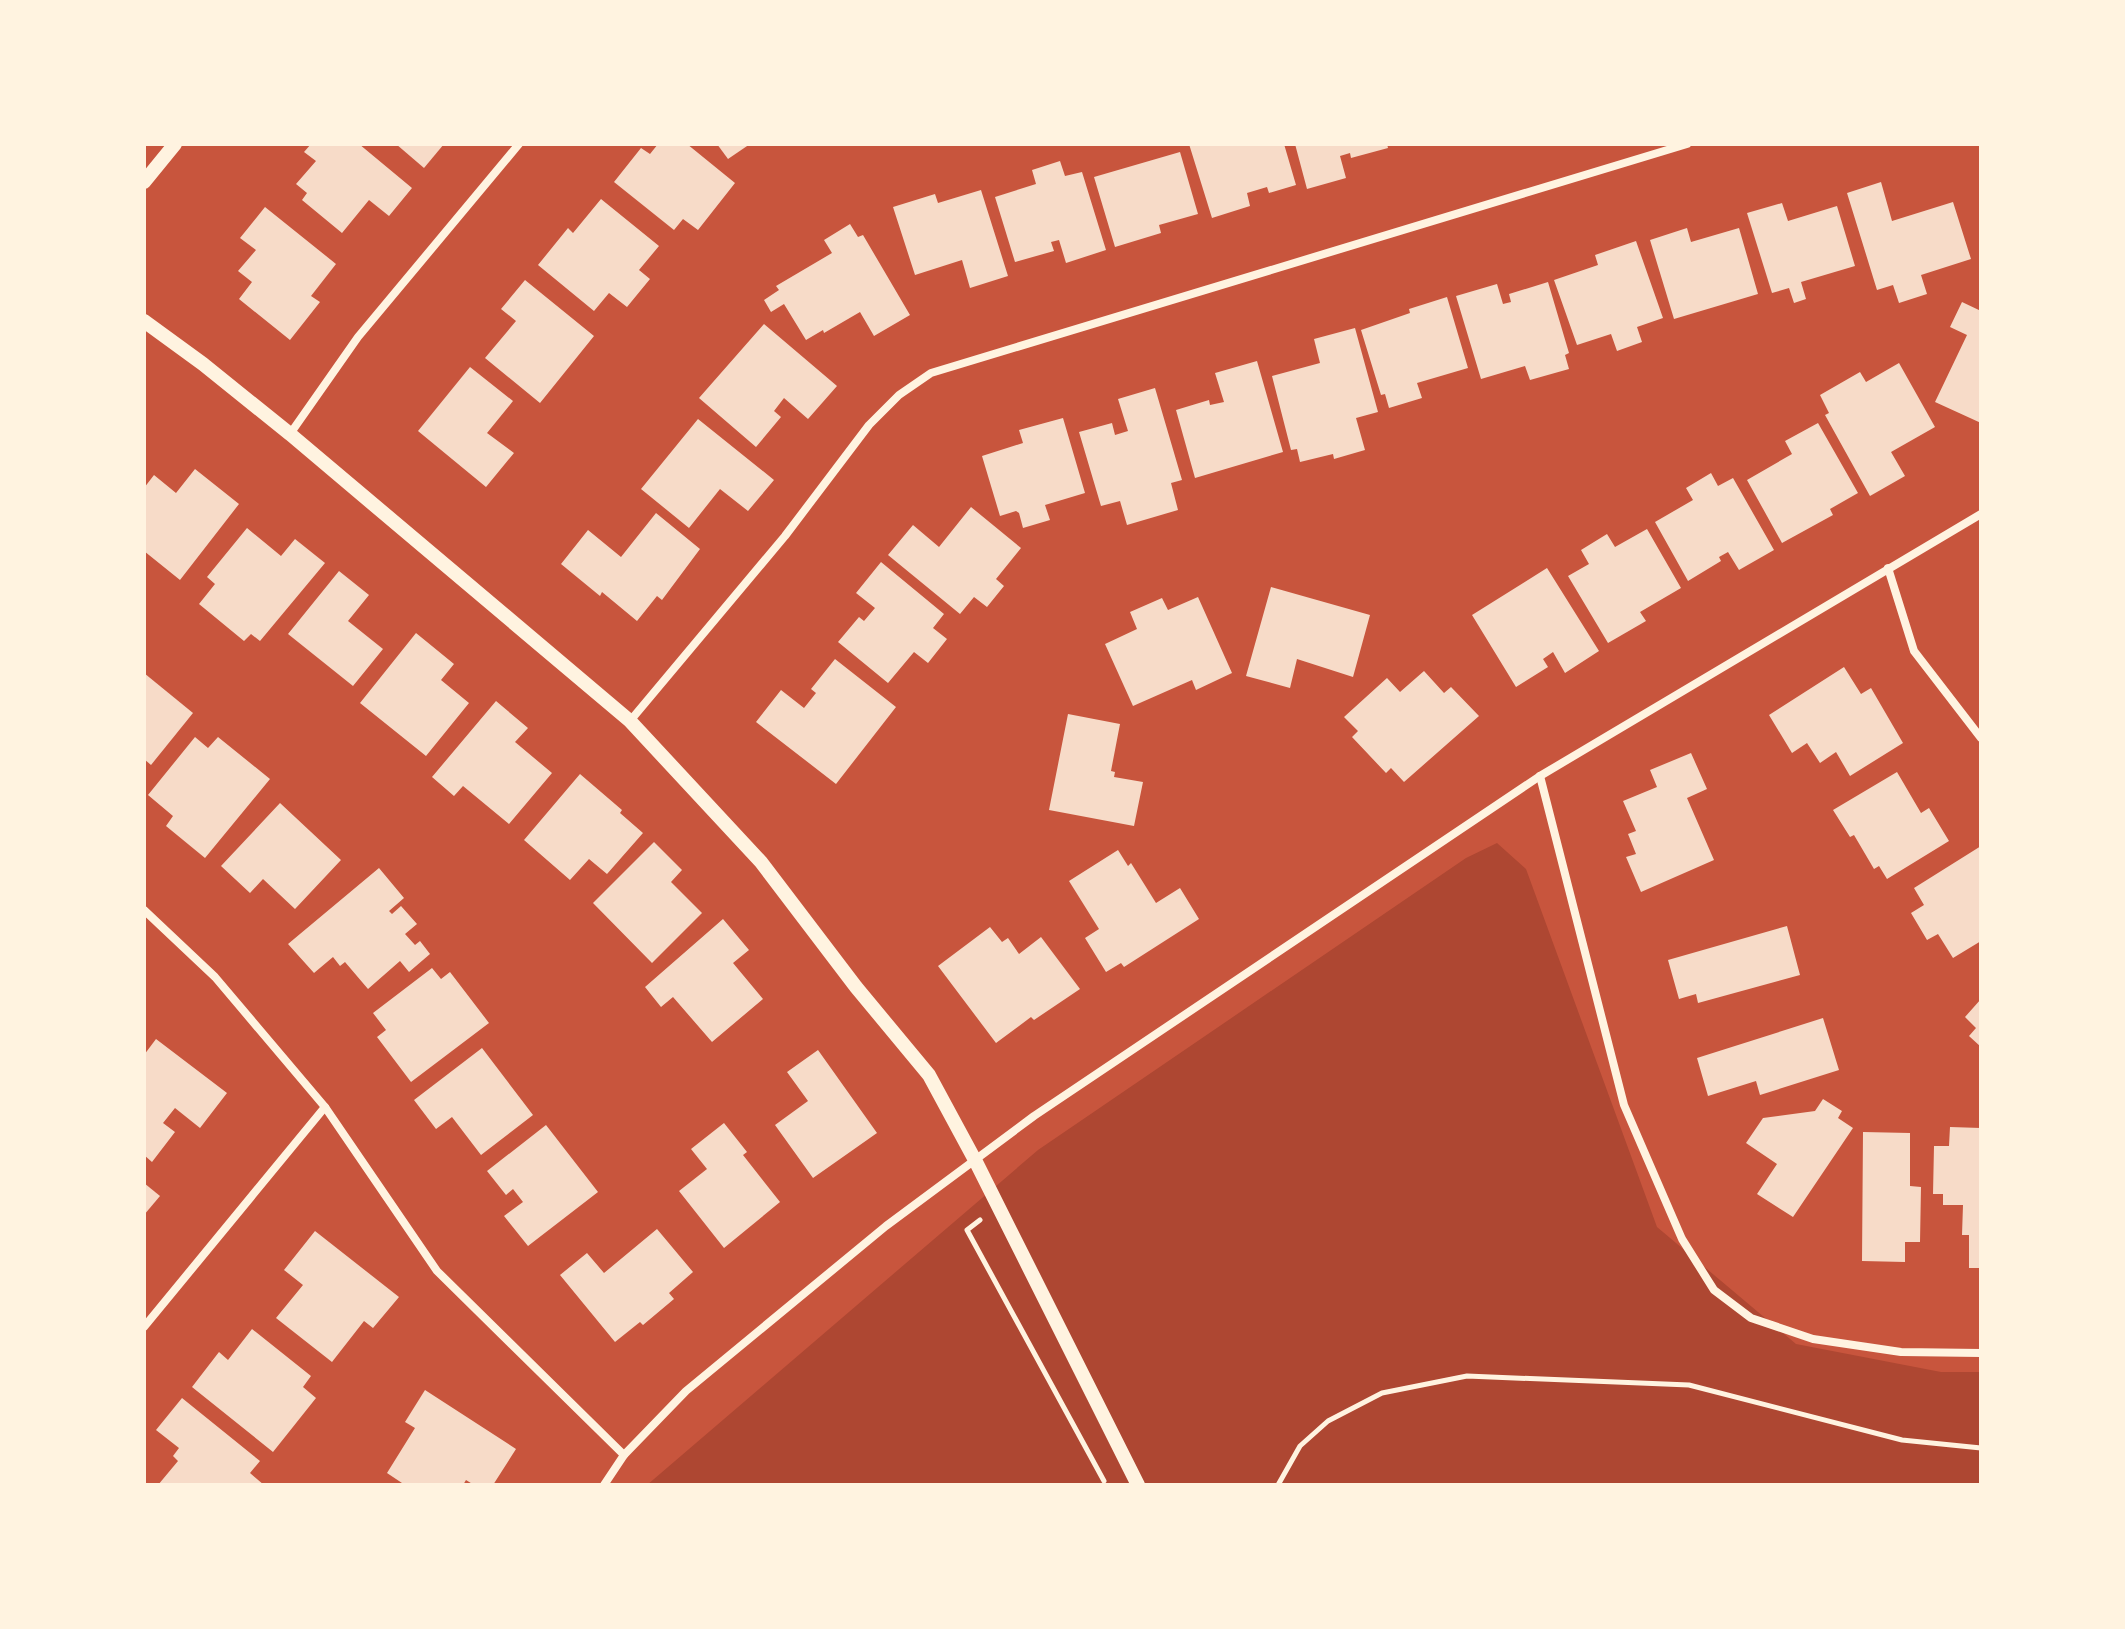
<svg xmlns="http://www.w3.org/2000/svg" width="2125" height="1629" font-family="'Fira Sans',sans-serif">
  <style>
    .green { fill: #ae4732 }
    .building { fill: #f7dbc8 }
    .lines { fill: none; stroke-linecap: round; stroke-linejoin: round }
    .path { stroke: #fff3e0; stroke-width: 5 }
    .minor { stroke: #fff3e0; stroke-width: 8 }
    .tertiary { stroke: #fff3e0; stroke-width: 14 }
  </style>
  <rect width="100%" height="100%" fill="#c8553d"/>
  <!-- green -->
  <polygon class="green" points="1497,843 1526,869 1657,1227 1796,1344 1941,1372 1981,1372 1981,1485 647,1485 1038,1150 1466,858"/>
  <!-- building -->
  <g class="building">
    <polygon points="311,144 359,144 412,188 389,216 369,200 342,233 302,200 307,193 296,184 316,161 304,152"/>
    <polygon points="396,144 444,144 424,168"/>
    <polygon points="658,144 687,144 735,183 698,230 683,219 674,230 614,182 641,148 650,154"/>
    <polygon points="717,144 750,144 728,159"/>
    <polygon points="1189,144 1284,144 1296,185 1269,193 1267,187 1247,193 1250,206 1212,218"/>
    <polygon points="1295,144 1387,144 1388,148 1351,158 1350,153 1340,156 1346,178 1307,189"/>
    <polygon points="1180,152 1198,214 1159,225 1161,233 1115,247 1094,177"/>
    <polygon points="1060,161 1065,176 1082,172 1106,250 1066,263 1059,240 1051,242 1054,251 1015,262 995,197 1036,184 1032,170"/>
    <polygon points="1881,182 1892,221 1953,202 1971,259 1921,275 1927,294 1899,303 1893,285 1877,290 1847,193"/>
    <polygon points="981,190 1008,276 970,288 962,260 915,275 893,207 935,194 938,203"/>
    <polygon points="601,199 659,246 639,270 650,279 627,307 609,293 594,311 538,265 568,228 573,233"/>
    <polygon points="1782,203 1788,221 1837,206 1855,266 1801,282 1806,299 1794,303 1789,288 1772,293 1747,213"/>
    <polygon points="265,207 336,264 311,296 320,302 290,340 239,299 252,282 238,271 256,250 240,238"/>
    <polygon points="850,224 858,237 863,235 910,315 874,336 860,312 824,333 823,330 806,340 784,304 771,312 764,300 779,290 776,286 832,253 824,240"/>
    <polygon points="1687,228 1691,242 1739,228 1758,294 1674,319 1650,240"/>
    <polygon points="1636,241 1663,318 1637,327 1642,342 1617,351 1611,334 1577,345 1554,280 1598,265 1595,255"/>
    <polygon points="525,280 594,336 540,403 485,358 516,321 501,309"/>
    <polygon points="1548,282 1569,353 1565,355 1569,369 1530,380 1525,366 1481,379 1456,296 1497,284 1503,304 1511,302 1509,294"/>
    <polygon points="1447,297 1468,368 1417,383 1422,398 1389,408 1385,394 1381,395 1361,330 1410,313 1409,309"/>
    <polygon points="1962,302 1981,311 1981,423 1935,402 1967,335 1950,327"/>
    <polygon points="764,324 837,386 808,419 784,398 774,411 781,417 756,447 699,398"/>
    <polygon points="1355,328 1378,412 1356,418 1365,450 1334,459 1333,454 1300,462 1297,449 1291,450 1272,376 1320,363 1314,339"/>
    <polygon points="1257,361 1283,452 1195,478 1176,410 1209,400 1210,405 1224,402 1215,373"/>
    <polygon points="1899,363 1935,427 1891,452 1905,476 1870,496 1825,415 1829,413 1820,395 1860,372 1866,382"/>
    <polygon points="470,367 513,401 487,433 514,453 486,487 418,431"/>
    <polygon points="1155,388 1182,480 1171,483 1178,510 1127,525 1120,501 1101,506 1079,432 1112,423 1115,435 1128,431 1118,399"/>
    <polygon points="1063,418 1085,493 1045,505 1050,520 1023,528 1019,513 1016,511 1000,516 982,456 1023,443 1019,430"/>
    <polygon points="698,419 774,480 748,511 720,489 689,528 641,489"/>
    <polygon points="1818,423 1858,493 1830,509 1833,515 1782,543 1747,480 1792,454 1785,441"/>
    <polygon points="195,469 239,504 180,580 144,551 144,488 154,475 176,493"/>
    <polygon points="1711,473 1718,486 1733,478 1774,550 1739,570 1728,552 1719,557 1721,561 1688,581 1655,522 1693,500 1686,488"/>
    <polygon points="971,507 1021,548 996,579 1004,586 987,607 974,597 960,614 888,555 913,525 939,547"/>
    <polygon points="656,513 700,549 662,600 657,596 637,621 602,592 600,596 561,564 588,530 621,557"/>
    <polygon points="247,528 281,556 295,539 325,563 260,641 251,634 244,641 199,604 215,584 207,577"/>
    <polygon points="1647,529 1681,588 1640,612 1646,621 1608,643 1568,576 1589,564 1581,550 1607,534 1615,547"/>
    <polygon points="881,562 944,614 933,628 947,639 928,663 914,652 888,683 838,642 859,617 864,621 875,608 856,593"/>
    <polygon points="1547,568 1599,651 1565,673 1553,652 1543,659 1548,667 1516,687 1472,615"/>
    <polygon points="339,571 369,595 348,621 383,649 353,686 288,634"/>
    <polygon points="1271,587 1370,615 1353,677 1297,659 1290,688 1246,676"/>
    <polygon points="1198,597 1232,673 1196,690 1192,680 1133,706 1105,644 1137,629 1130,612 1162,598 1168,610"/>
    <polygon points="416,633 454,664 441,680 469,703 426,756 360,703"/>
    <polygon points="835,659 896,707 836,784 756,722 781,690 804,708 816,693 811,689"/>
    <polygon points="1844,667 1861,694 1871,688 1903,743 1850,776 1836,752 1820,763 1807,743 1792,753 1769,715"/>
    <polygon points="1424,671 1444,693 1451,687 1479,716 1404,782 1391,768 1386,773 1352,737 1358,731 1344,717 1387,678 1400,692"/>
    <polygon points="144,673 193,713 151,765 144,759"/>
    <polygon points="496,701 528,728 515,742 552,773 509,824 463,786 454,796 432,777"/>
    <polygon points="1068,714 1120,724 1111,771 1115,772 1114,777 1143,782 1134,826 1049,810"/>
    <polygon points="195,737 208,748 218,737 270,779 205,858 166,826 173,816 148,795"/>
    <polygon points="1691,753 1707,789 1687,798 1714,860 1641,892 1626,857 1636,854 1628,834 1636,831 1623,801 1657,787 1650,770"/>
    <polygon points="1897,772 1921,813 1929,808 1949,841 1887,879 1879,866 1874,869 1854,835 1850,837 1833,810"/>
    <polygon points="580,774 622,810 620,813 643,833 607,874 589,859 570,880 524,840"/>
    <polygon points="280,803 341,860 295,909 263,879 250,893 221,866"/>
    <polygon points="654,842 682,870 671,882 702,913 652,963 593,903"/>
    <polygon points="1981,846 1981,941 1953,958 1938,934 1927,940 1911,913 1924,905 1914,888"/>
    <polygon points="1118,850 1128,866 1131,863 1156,903 1180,888 1199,919 1124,967 1121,963 1106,972 1085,938 1099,929 1069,881"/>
    <polygon points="379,868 404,898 389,911 392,914 401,906 417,924 405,934 415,945 420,941 430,954 409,972 400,961 368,989 345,962 340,966 333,957 314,973 288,944"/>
    <polygon points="723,919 749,950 733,963 763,999 712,1042 673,997 661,1007 645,987"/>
    <polygon points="1787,926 1800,975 1698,1003 1696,994 1679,999 1668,960"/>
    <polygon points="990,927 1002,942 1008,938 1019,954 1041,937 1080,989 1034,1020 1031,1017 996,1043 938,966"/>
    <polygon points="432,968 441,979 450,972 489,1023 411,1082 377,1037 386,1030 373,1013"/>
    <polygon points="1981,999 1981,1047 1969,1036 1976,1028 1965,1017"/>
    <polygon points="1823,1018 1839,1070 1760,1095 1756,1081 1708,1096 1697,1058"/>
    <polygon points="156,1039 227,1093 200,1128 175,1108 163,1123 175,1132 152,1162 144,1155 144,1055"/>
    <polygon points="482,1048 533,1115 481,1155 452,1117 436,1129 414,1100"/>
    <polygon points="818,1050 877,1133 813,1178 775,1125 808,1101 787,1072"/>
    <polygon points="1823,1099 1842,1111 1838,1118 1853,1128 1793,1217 1757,1194 1777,1164 1746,1143 1763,1118 1815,1111"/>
    <polygon points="724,1123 747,1152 743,1155 780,1202 724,1248 679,1191 707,1169 691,1149"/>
    <polygon points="546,1125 598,1192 528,1246 504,1216 523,1202 513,1189 506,1195 487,1171"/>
    <polygon points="1950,1127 1981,1128 1981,1268 1969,1268 1969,1235 1962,1235 1963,1205 1943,1205 1943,1194 1933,1194 1934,1146 1949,1146"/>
    <polygon points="1863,1132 1910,1133 1910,1186 1921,1187 1920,1242 1905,1242 1905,1262 1862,1261"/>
    <polygon points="144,1183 160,1196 144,1215"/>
    <polygon points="657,1229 693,1272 669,1293 674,1299 643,1325 640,1322 615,1342 560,1275 587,1253 604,1273"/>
    <polygon points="315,1231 399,1297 373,1328 364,1321 332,1362 276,1318 303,1285 284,1270"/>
    <polygon points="252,1329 311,1376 303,1387 316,1398 273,1452 192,1387 219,1352 228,1360"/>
    <polygon points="425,1390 516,1449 493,1485 474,1485 466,1480 463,1485 405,1485 387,1473 415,1428 405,1422"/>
    <polygon points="182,1398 260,1461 250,1473 264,1485 158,1485 178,1461 173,1456 179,1448 156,1430"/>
  </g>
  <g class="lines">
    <!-- path -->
    <g class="path">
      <polyline points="980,1220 967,1230 1104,1481"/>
      <polyline points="1278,1485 1300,1446 1328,1421 1382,1393 1467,1376 1689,1385 1902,1440 1981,1448"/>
    </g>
    <!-- minor -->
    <g class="minor">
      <polyline points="290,434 358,337 519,144"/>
      <polyline points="1888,568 1914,651 1981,738"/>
      <polyline points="630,721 785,536 869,425 899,395 931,373 1687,144"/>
      <polyline points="1540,776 1624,1105 1682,1239 1714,1290 1751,1318 1813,1339 1901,1352 1981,1353"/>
      <polyline points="144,910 215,977 325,1107 437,1271 624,1455"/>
      <polyline points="144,1327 325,1107"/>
      <polyline points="604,1485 624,1455 686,1391 886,1226 1034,1116 1540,776 1981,514"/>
    </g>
    <!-- tertiary -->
    <g class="tertiary">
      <polyline points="144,182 175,144"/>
      <polyline points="144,321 203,364 290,434 630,721 761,862 856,987 929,1075 976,1162 1138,1485"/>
    </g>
  </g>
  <!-- border -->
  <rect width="2125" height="1629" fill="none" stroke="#fff3e0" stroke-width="292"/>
</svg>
